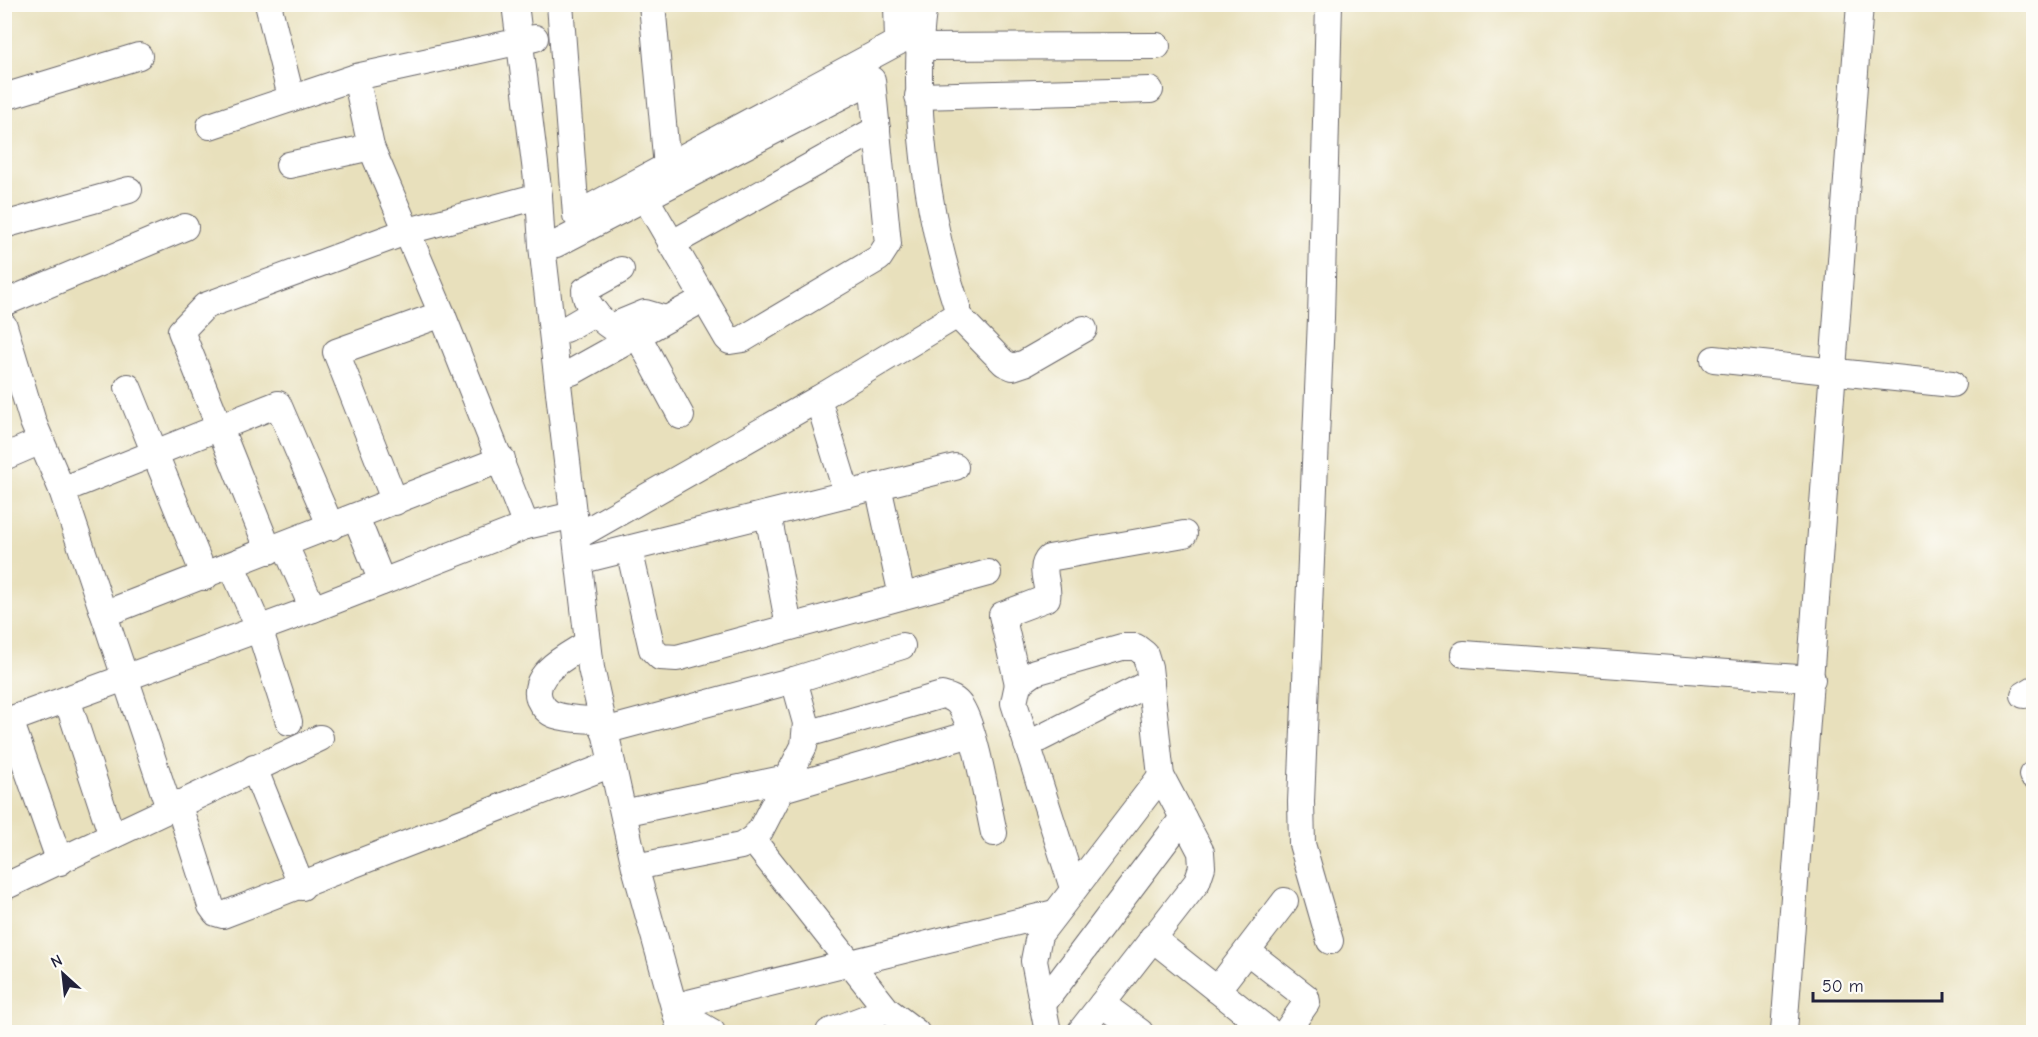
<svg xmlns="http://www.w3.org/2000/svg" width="2038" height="1037" font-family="'Comic Neue',sans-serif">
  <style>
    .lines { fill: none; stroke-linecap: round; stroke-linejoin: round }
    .minor-casing { stroke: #676468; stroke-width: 28 }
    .minor { stroke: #fff; stroke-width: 26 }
  </style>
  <rect width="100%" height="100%" fill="#fdfcf7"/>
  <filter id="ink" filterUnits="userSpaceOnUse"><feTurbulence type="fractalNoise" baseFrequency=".0167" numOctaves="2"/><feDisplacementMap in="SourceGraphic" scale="12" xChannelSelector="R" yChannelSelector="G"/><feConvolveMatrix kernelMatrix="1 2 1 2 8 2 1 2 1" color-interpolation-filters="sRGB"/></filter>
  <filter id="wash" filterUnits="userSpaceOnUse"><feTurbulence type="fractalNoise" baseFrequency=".008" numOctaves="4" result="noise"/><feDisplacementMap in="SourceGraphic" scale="24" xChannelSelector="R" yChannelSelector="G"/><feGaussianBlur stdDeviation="1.35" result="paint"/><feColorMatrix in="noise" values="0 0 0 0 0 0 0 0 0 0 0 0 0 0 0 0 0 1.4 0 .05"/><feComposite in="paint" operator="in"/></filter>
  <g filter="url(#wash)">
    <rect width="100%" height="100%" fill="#e8e0bc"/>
  </g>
  <g filter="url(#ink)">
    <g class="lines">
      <!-- minor casing -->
      <g class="minor-casing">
        <g id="minor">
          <polyline points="268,4 291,97"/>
          <polyline points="515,4 539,196 542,246 591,668 635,867 681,1032"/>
          <polyline points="560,4 576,215 898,42 897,4"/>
          <polyline points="652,4 667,167"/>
          <polyline points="1329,4 1321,318 1301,802 1302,844 1330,941"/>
          <polyline points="918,47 1157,46"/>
          <polyline points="918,96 1150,90"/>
          <polyline points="4,97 139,56"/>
          <polyline points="210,126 356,77"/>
          <polyline points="289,165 371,147"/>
          <polyline points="4,225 129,190"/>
          <polyline points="556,244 872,80 888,244 879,258 743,339 730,341 727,338 646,199"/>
          <polyline points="671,244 877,129"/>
          <path d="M 621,270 L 585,290 C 584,303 600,320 611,327 L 645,313 L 662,318"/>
          <polyline points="4,303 185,227"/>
          <polyline points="957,315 1004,363 1013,367 1025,363 1084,329"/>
          <polyline points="4,326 33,422 62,490 169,808"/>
          <polyline points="566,329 595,312"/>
          <polyline points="638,336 681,416"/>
          <polyline points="1714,359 1952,384"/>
          <polyline points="572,372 703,299"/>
          <polyline points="128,387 205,577"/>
          <polyline points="818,399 847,494"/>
          <polyline points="4,457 41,441"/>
          <polyline points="878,486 902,596"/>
          <polyline points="62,490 278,404 331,527"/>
          <polyline points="395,502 336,352 442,314"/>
          <polyline points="768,514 789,627"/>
          <polyline points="356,517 382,582"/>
          <polyline points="526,526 574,515"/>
          <path d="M 576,537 L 818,399 L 957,315 L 957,307 C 927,218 910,98 924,4"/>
          <polyline points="285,545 313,609"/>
          <polyline points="629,549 652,649 660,657 677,658 988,573"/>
          <polyline points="269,551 181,331 205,306 408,231 539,196"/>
          <polyline points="579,561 955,467"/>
          <polyline points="232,566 259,628 289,722"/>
          <polyline points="104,614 502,459"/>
          <path d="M 588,643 C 570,655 531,672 539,699 C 542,706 548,713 555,715 C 569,720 588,719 602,721"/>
          <polyline points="1464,654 1812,679"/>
          <path d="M 1018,684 L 1002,615 L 1047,598 C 1050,585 1038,569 1049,558 L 1184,534"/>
          <polyline points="2024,695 2034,689"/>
          <polyline points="67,699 112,836"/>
          <polyline points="10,720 60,862"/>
          <polyline points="4,722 313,609 526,526 442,314 371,147 356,77 535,38"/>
          <polyline points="604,731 794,680 902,646"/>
          <path d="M 807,734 L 942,695 C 950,697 956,699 961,707 C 976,731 987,802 994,833"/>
          <polyline points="1027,745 1151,682"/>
          <polyline points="254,768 302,887"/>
          <polyline points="2032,775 2034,774"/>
          <polyline points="782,789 971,734"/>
          <polyline points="178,803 211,906 216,913 223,915 612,764"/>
          <polyline points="637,810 787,778"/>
          <polyline points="752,839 887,1010 916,1032"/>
          <polyline points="635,867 741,846 752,839 760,831 804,746 806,723 794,680"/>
          <polyline points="4,887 320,738"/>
          <polyline points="1073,888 1014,703 1018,684 1035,672 1122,647 1136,647 1145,654 1149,667 1161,776 1201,852 1202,867 1197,882 1080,1032"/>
          <polyline points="1152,938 1270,1032"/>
          <polyline points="1247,951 1306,997 1307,1002 1286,1032"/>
          <polyline points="1217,990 1285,901"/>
          <polyline points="688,1003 1054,913"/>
          <polyline points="1102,1004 1140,1032"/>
          <polyline points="1042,1005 1183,818"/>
          <polyline points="693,1021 712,1032"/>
          <polyline points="829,1032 887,1010"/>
          <polyline points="1048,1032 1034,961 1039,935 1161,776"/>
          <polyline points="1784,1032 1860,4"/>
        </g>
      </g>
      <!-- minor -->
      <use href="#minor" class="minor"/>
    </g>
  </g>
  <!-- margin -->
  <rect width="2038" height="1037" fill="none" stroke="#fdfcf7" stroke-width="24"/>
  <!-- north arrow -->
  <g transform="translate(63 974) rotate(333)" stroke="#fdfcf7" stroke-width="4.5" paint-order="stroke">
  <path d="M0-4.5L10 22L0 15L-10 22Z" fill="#22223b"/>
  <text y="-9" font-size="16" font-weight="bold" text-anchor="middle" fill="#22223b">N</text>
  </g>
  <!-- scale -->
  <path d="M1813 992v9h129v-9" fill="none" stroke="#22223b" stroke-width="3"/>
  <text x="1822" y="992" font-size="18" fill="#22223b" stroke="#fdfcf7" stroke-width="4.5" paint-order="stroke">50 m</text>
</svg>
